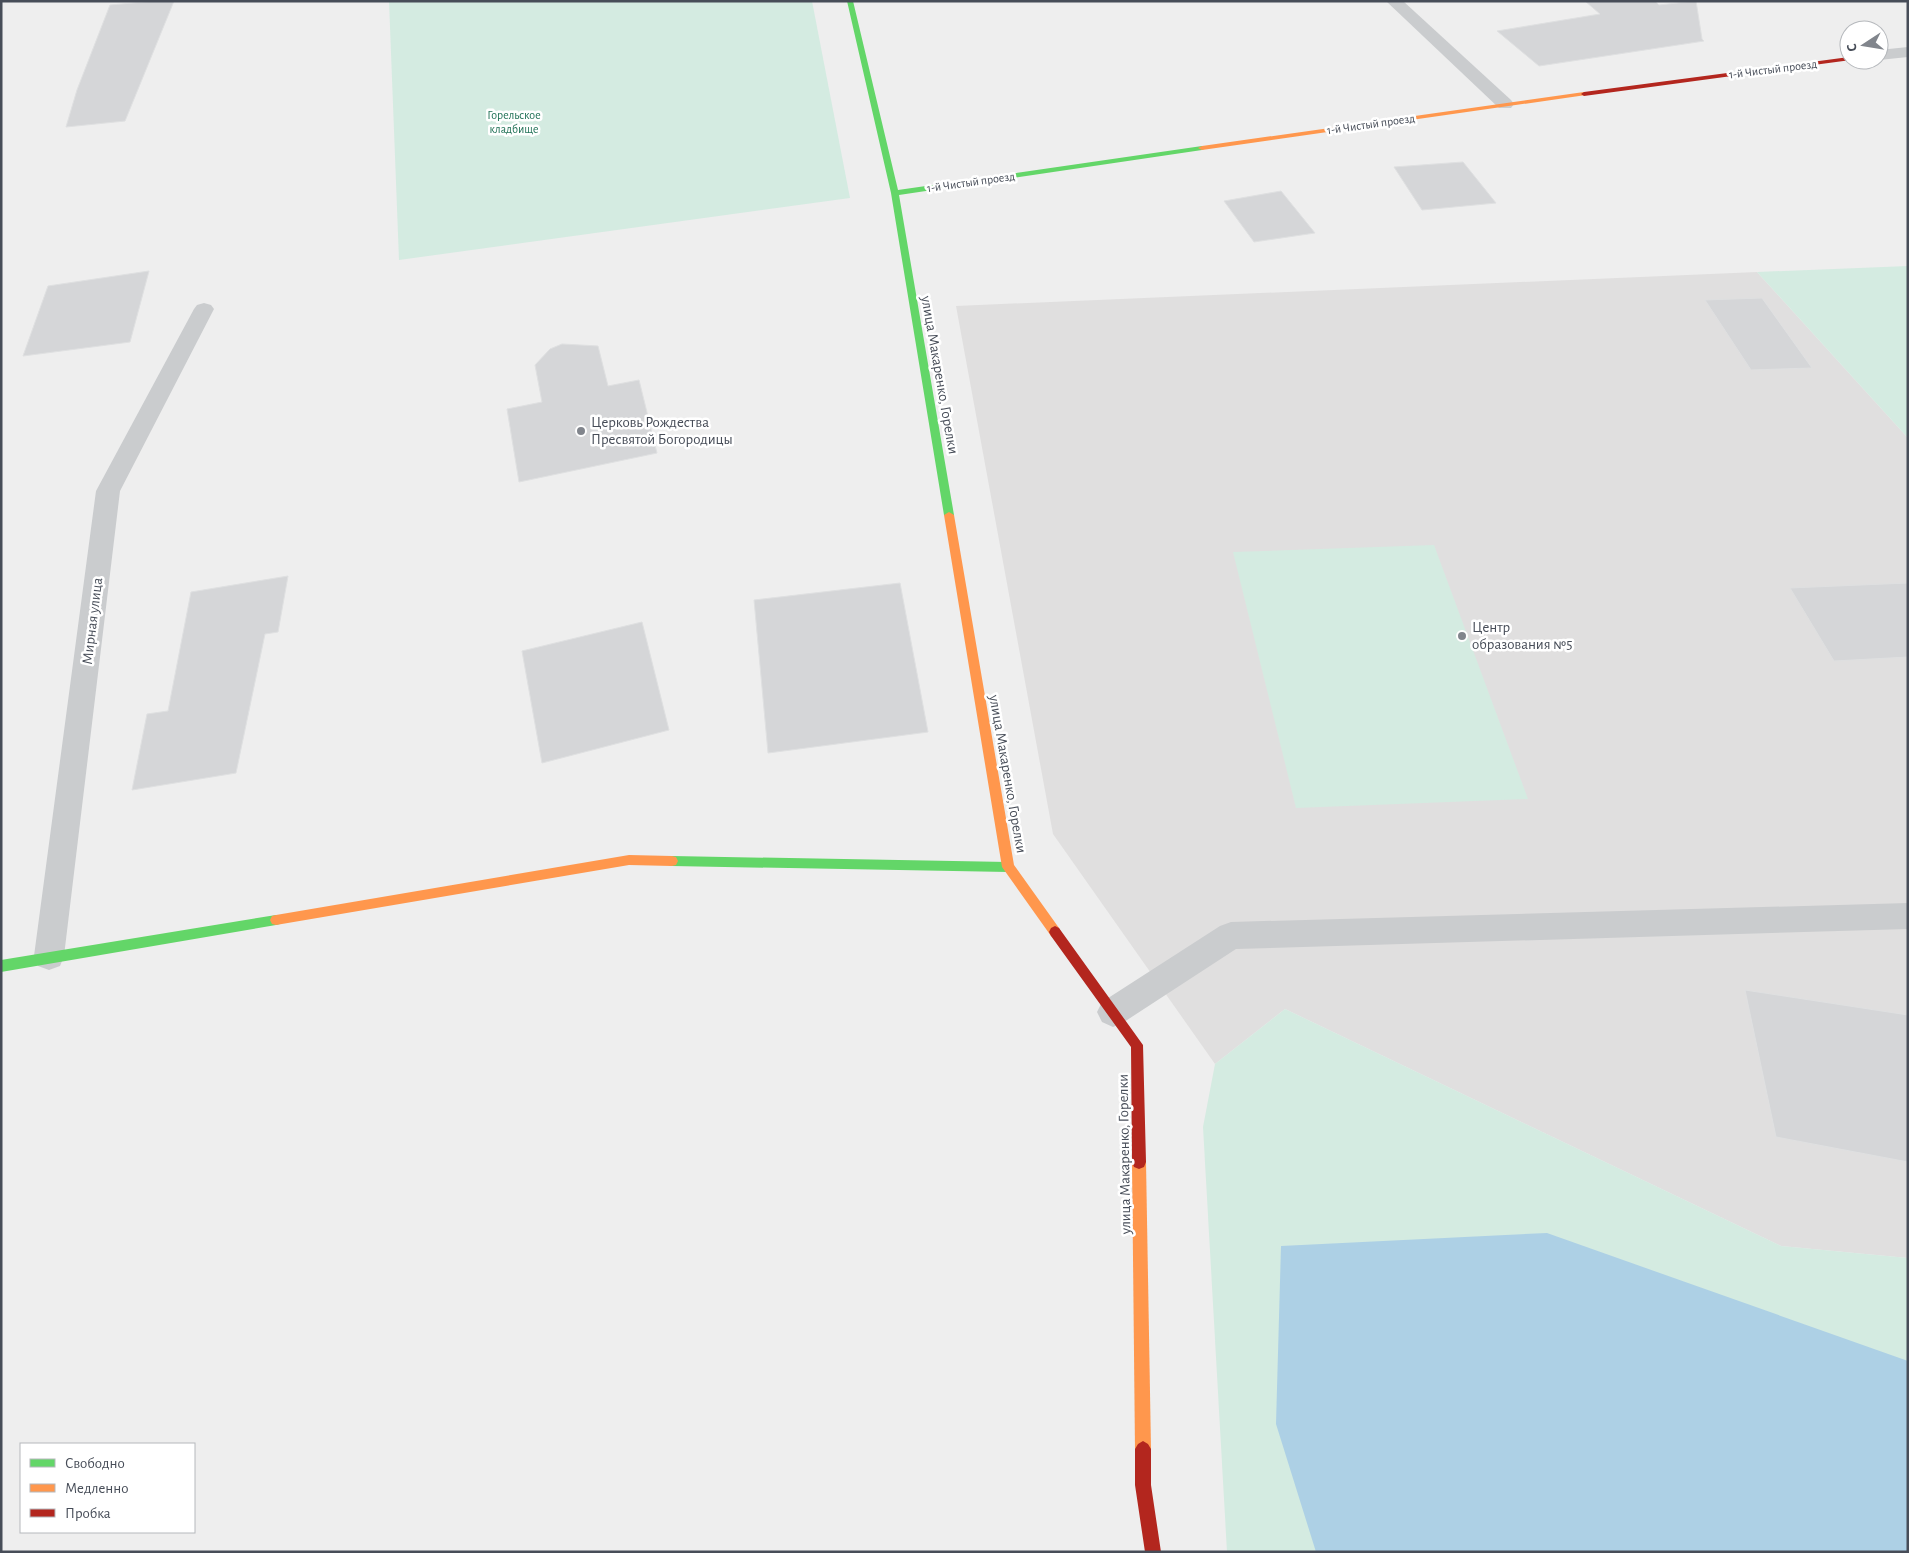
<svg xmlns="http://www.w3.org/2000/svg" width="1909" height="1553" font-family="'Alegreya Sans',sans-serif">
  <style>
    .education { fill: #e0dfdf }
    .green { fill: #d4ebe1 }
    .water { fill: #add0e5 }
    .building { fill: #d5d6d8; stroke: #dfe0e1 }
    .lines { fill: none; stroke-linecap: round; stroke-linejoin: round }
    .lane { fill: #caccce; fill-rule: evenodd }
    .street { fill: #caccce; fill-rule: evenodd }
    .fast { fill: #63d668; fill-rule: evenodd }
    .slow { fill: #ff974d; fill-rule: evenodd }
    .jam { fill: #b3261e; fill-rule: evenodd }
    .poi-dot { fill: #81858c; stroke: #fff; stroke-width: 2 }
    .labels { text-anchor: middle; stroke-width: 5; stroke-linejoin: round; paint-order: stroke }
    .far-street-label { font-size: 12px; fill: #474d58; stroke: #fff }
    .far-park-label { font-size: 12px; fill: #207156; stroke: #fff }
    .street-label { font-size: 15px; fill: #474d58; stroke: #fff }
    .poi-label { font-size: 15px; fill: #474d58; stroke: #fff; text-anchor: start }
  </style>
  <rect width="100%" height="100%" fill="#eee"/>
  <!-- education -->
  <polygon class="education" points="1757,272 1908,438 1908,1258 1781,1246 1285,1009 1215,1064 1053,834 956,306"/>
  <!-- green -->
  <g class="green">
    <polygon points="389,1 812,1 850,198 399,260"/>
    <polygon points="1908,266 1908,438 1757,272"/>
    <polygon points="1434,545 1528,799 1296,808 1233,552"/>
    <polygon points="1285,1009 1781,1246 1908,1258 1908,1552 1227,1552 1203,1127 1215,1064"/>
  </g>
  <!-- water -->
  <polygon class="water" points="1547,1233 1908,1361 1908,1552 1316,1552 1276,1424 1281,1246"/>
  <!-- building -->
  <g class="building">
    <polygon points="156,1 174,1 125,121 66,127 77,90 110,5"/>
    <polygon points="1585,1 1655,1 1659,5 1696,1 1702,39 1704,41 1539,66 1497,31 1600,14"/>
    <polygon points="1463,162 1496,203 1422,210 1394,167"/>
    <polygon points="1281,191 1315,233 1254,242 1224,201"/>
    <polygon points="149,271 130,342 23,356 48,286"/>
    <polygon points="1762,298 1812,368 1751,370 1705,300"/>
    <polygon points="562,344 598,346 608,386 639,380 657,453 519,482 507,409 542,402 535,365 550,349"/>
    <polygon points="288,576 278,632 265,634 236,773 132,790 147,714 168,711 191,592"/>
    <polygon points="900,583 928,732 768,753 754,600"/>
    <polygon points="1908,583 1908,657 1834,661 1790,588"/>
    <polygon points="642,622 669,730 542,763 522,651"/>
    <polygon points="1745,990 1908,1015 1908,1162 1776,1137"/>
  </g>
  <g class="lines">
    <!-- lane -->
    <polygon class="lane" points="1908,903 1908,929 1236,949 1124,1022 1113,1027 1102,1022 1097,1012 1102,1002 1220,926 1231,922"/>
    <!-- street -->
    <g class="street">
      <polygon points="1386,1 1403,1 1511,100 1514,104 1511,108 1499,108"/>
      <polygon points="1908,47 1908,57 1879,60 1879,50"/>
      <polygon points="204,303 211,305 214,309 120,491 64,956 60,966 49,970 38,966 34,956 96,491 194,309 197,305"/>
    </g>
    <!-- fast -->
    <g class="fast">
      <polygon points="847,1 853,1 898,190 1202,146 1206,148 1202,150 899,195 954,515 949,518 944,515 891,193"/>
      <polygon points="672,856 1008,862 1012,863 1014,867 1012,871 1008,872 672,866 668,865 666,861 668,857"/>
      <polygon points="276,915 280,916 282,920 280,924 276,925 1,972 1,960"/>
    </g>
    <!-- slow -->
    <g class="slow">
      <polygon points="1584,92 1586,93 1586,95 1202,150 1198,148 1202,146"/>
      <polygon points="949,512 954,515 1014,865 1059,928 1061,932 1059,936 1055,938 1051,936 1002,867 944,515"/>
      <polygon points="629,855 672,856 676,857 678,861 676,865 672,866 629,865 276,925 272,924 270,920 272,916 276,915"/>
      <polygon points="1139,1155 1144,1157 1146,1162 1151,1449 1148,1454 1143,1457 1138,1454 1135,1449 1132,1162 1134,1157"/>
    </g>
    <!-- jam -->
    <g class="jam">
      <polygon points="1849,57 1849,60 1851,60 1584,96 1581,94 1584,92"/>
      <polygon points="1055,926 1059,928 1143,1045 1146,1162 1144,1167 1139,1169 1134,1167 1132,1162 1131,1047 1051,936 1049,932 1051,928"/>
      <polygon points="1143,1441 1148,1444 1151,1449 1151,1485 1161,1552 1145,1552 1135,1485 1135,1449 1138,1444"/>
    </g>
  </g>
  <!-- markers -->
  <g class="poi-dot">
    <circle cx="581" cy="431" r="5"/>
    <circle cx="1462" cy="636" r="5"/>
  </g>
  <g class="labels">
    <!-- far-street labels -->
    <g class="far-street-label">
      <text transform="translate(1773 69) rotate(-7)" y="4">1-й Чистый проезд</text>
      <text transform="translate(1371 124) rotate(-8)" y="4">1-й Чистый проезд</text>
      <text transform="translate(971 182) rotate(-8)" y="4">1-й Чистый проезд</text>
    </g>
    <!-- far-park labels -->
    <g class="far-park-label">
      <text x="514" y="119">Горельское<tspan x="514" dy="14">кладбище</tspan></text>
    </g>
    <!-- street labels -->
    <g class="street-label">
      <text transform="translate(940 375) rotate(80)" y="5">улица Макаренко, Горелки</text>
      <text transform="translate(92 621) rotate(-83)" y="5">Мирная улица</text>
      <text transform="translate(1008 774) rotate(80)" y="5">улица Макаренко, Горелки</text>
      <text transform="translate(1124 1154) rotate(-91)" y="5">улица Макаренко, Горелки</text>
    </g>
    <!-- poi labels -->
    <g class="poi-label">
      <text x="591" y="427">Церковь Рождества<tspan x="591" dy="17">Пресвятой Богородицы</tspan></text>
      <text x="1472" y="632">Центр<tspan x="1472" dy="17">образования №5</tspan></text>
    </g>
  </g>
  <!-- border -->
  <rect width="1909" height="1553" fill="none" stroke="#474d58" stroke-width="5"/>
  <!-- legend -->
  <rect x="20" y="1443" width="175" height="90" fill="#ffffff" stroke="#b5b8bc"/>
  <rect x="30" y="1459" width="25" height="8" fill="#63d668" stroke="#b5b8bc"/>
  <text x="65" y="1468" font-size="15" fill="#474d58">Свободно</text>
  <rect x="30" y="1484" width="25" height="8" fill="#ff974d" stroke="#b5b8bc"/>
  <text x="65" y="1493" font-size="15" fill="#474d58">Медленно</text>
  <rect x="30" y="1509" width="25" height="8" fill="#b3261e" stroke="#b5b8bc"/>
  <text x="65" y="1518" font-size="15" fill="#474d58">Пробка</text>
  <!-- north arrow -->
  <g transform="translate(1864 45) rotate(258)"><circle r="24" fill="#ffffff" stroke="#b5b8bc"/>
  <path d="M0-4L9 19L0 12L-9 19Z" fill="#81858c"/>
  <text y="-8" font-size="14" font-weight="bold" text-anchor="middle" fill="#474d58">С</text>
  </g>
</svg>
